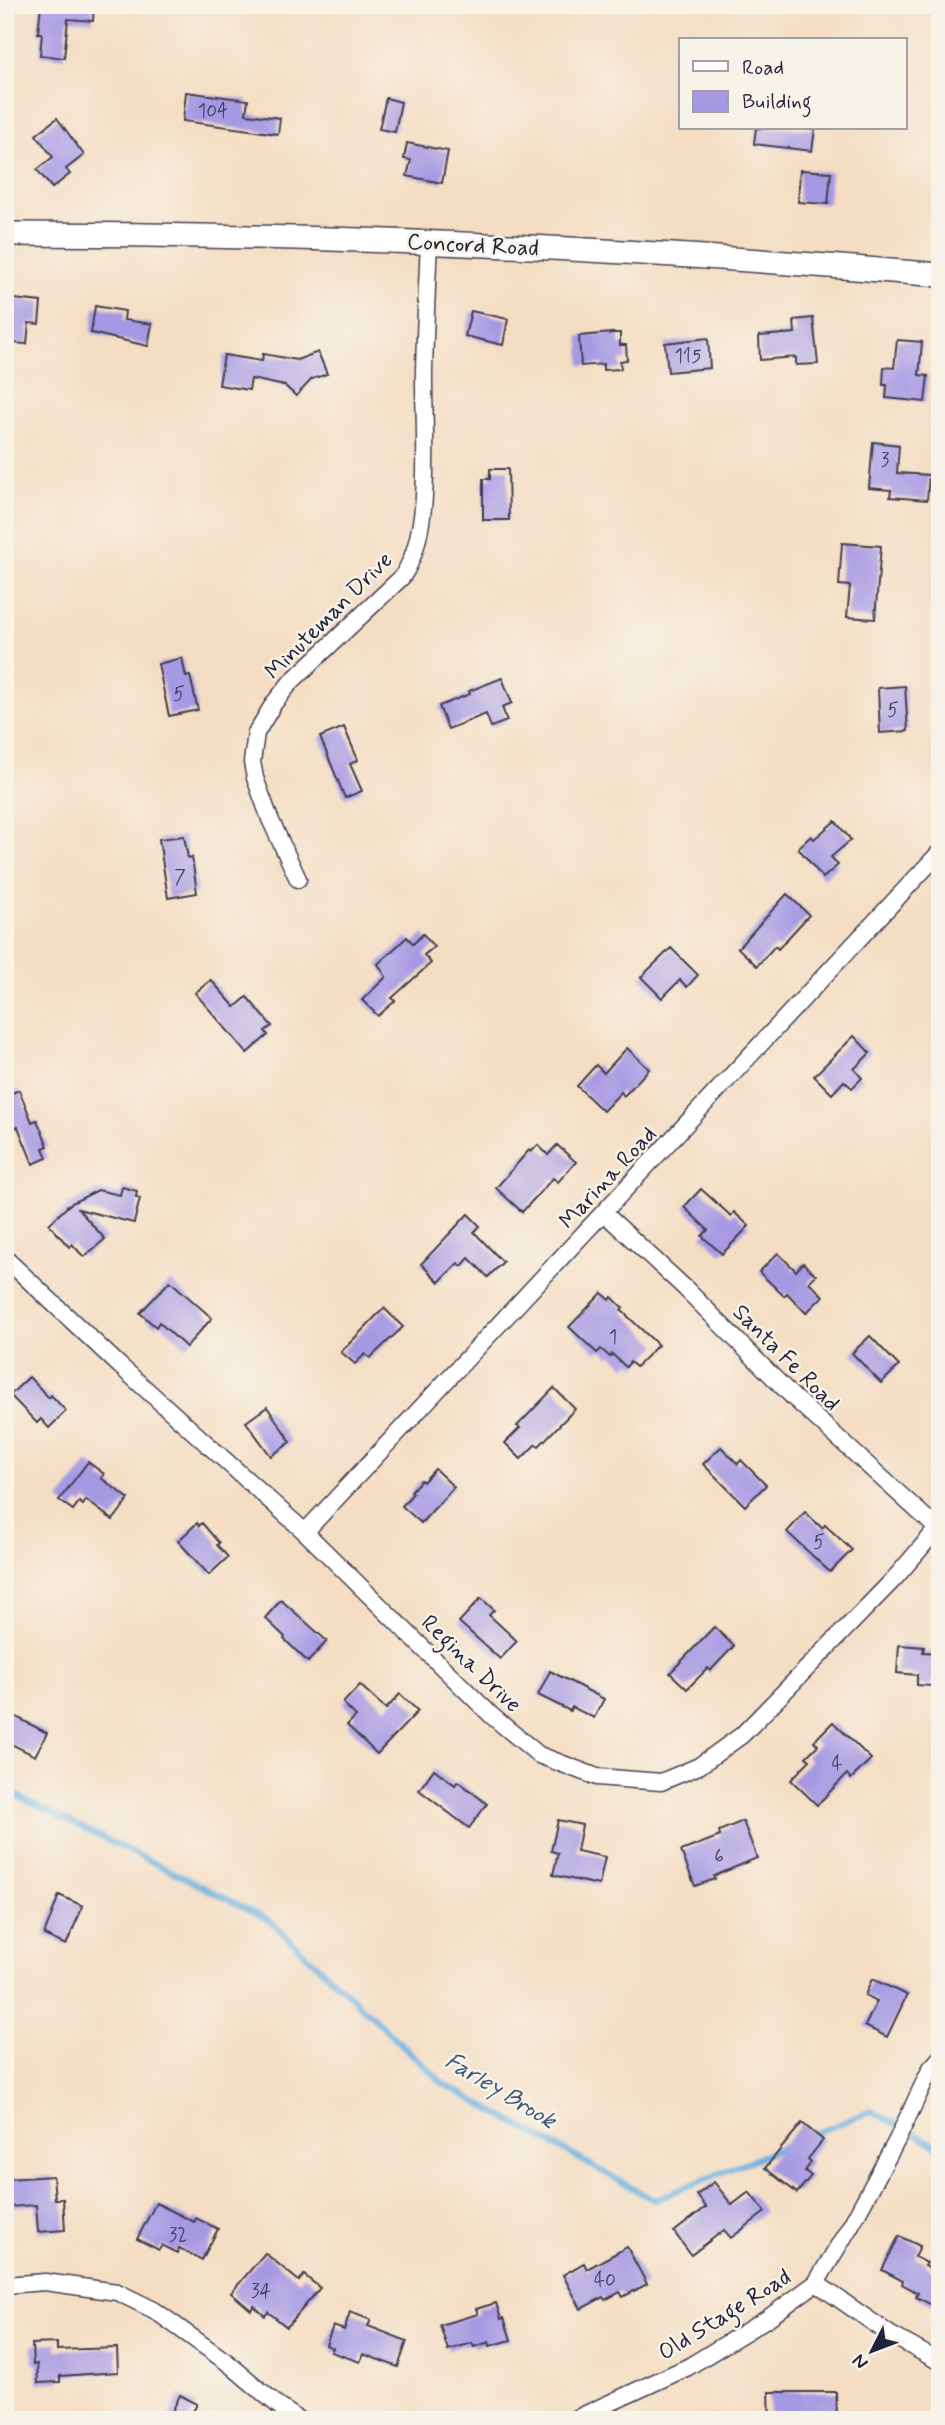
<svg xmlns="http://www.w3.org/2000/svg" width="945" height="2425" font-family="Mynerve,sans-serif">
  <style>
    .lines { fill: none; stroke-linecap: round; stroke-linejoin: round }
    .stream { stroke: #6bb0e1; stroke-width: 6 }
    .building { fill: #a699e3 }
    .street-casing { stroke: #423e4f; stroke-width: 19 }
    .secondary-casing { stroke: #423e4f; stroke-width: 26 }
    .street { stroke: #fff; stroke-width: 16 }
    .secondary { stroke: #fff; stroke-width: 23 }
    .labels { text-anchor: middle; stroke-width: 5; stroke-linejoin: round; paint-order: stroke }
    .number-label { font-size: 19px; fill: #434065 }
    .street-label { font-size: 23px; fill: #22223b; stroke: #f7f3e8 }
    .water-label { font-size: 24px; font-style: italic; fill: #3c5475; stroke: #f7f3e8 }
  </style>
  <rect width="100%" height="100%" fill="#f7f3e8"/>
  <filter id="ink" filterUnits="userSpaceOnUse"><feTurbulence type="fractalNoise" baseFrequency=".0143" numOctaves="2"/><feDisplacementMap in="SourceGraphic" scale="14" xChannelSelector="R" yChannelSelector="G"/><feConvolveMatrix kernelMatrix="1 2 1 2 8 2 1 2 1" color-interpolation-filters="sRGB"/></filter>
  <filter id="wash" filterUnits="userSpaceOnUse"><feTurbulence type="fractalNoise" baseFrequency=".00686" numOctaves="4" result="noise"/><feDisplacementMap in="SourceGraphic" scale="28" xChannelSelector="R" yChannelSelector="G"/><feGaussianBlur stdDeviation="1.57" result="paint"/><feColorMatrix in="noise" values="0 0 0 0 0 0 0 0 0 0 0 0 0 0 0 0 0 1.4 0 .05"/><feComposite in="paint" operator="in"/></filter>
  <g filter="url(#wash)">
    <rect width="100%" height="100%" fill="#f4ddc2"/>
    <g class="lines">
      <!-- stream -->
      <g class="stream">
        <polyline points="5,1790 268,1919 444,2084 654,2200 789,2145"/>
        <polyline points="809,2136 871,2111 940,2147"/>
      </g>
    </g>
    <g id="blocks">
      <!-- building -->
      <g class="building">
        <polygon points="41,5 94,5 93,21 68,19 64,58 40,55 42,33 38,33"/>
        <polygon points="186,92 248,100 246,114 280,118 278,134 183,121"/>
        <polygon points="386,98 401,102 395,132 379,129"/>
        <polygon points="57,118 84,155 66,169 70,174 52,188 37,170 53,157 36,135"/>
        <polygon points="756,128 815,129 812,151 754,144"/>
        <polygon points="407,143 448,151 442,183 407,176 411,160 404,159"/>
        <polygon points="800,170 831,172 828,204 798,202"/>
        <polygon points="5,298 41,302 39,324 29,323 27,344 9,343 10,325 5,325"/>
        <polygon points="95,306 125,311 124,320 152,324 148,346 91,333"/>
        <polygon points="471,311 508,319 503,345 465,336"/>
        <polygon points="813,318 818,364 796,365 796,357 760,360 759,336 795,333 794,320"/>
        <polygon points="613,333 620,333 620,345 626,345 627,360 620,361 621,369 603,370 603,364 581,366 579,336"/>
        <polygon points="708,338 710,368 668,372 665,343"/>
        <polygon points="897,340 922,342 919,375 928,376 925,402 886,398 887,385 883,385 884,367 894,368"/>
        <polygon points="318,352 327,374 312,379 296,396 285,386 251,379 249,390 219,385 224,355 262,361 263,354 297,360"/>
        <polygon points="873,442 899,445 897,473 929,475 927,500 890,497 891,490 869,488"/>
        <polygon points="490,469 508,469 509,520 483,520 483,479 490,479"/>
        <polygon points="842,543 881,546 875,619 847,617 850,586 839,585"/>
        <polygon points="182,658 186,677 190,676 198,710 169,716 158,664"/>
        <polygon points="502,678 512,703 502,707 507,721 491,727 486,714 448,729 439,706 470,694 469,691"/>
        <polygon points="905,686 908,731 880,733 878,688"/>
        <polygon points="344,727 358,760 350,764 362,791 345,798 320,737"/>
        <polygon points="835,821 851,840 831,857 838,865 823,878 798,848 811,836 814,839"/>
        <polygon points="184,836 188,858 192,857 197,893 168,898 159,839"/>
        <polygon points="787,894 809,915 778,949 775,946 757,966 738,948"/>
        <polygon points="423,934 434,947 424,955 431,963 392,998 395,1001 378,1016 362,1000 386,977 378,964 407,937 413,944"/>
        <polygon points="671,948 698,975 687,987 680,980 662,998 641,977"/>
        <polygon points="211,980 235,1007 247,997 272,1026 265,1031 268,1035 247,1053 195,993"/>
        <polygon points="854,1036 870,1053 854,1069 862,1078 852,1088 844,1081 832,1094 814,1076"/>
        <polygon points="627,1048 649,1069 624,1096 621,1092 603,1111 577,1086 596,1065 604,1073"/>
        <polygon points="19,1090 32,1122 37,1120 48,1146 43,1148 47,1158 33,1164 18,1127 13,1128 5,1109 5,1096"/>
        <polygon points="538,1145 548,1155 557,1145 576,1162 558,1182 553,1178 522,1212 496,1188 529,1150 531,1152"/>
        <polygon points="122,1187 137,1191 136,1197 140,1198 134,1223 78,1209 105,1239 84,1257 72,1244 69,1247 49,1224 68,1206 66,1206 98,1190 120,1195"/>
        <polygon points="701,1189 731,1216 734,1212 749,1226 722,1254 702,1236 708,1230 684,1207"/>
        <polygon points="468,1214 480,1226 474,1232 503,1262 488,1277 469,1258 462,1266 458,1263 439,1282 421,1264"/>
        <polygon points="778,1253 796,1271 803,1263 816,1275 809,1282 823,1296 806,1313 787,1293 784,1296 759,1272"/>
        <polygon points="170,1281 212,1318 186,1347 159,1322 156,1327 140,1313"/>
        <polygon points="602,1293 610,1300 612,1297 623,1308 621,1310 658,1345 636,1367 630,1362 626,1367 612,1354 610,1357 601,1349 597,1353 569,1327"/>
        <polygon points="384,1308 403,1327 370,1358 365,1354 355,1364 341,1352"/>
        <polygon points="870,1336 899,1366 881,1383 852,1353"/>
        <polygon points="29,1377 49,1398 51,1395 66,1411 49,1428 41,1419 37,1423 10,1395"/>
        <polygon points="554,1388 575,1409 539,1446 536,1444 521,1459 505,1443 520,1428 517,1426"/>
        <polygon points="267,1407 291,1442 271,1456 246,1422"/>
        <polygon points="721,1447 738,1464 741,1460 766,1485 745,1506 703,1464"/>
        <polygon points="88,1462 104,1474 101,1478 129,1499 113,1520 86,1500 83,1505 79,1502 73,1510 59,1500"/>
        <polygon points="435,1469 454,1487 421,1523 402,1506 413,1493 411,1491 421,1480 423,1482"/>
        <polygon points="805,1512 822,1528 825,1525 852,1550 830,1572 787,1532"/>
        <polygon points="197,1523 199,1526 202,1523 219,1543 217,1545 228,1557 209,1575 178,1541"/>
        <polygon points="481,1598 494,1610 489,1615 517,1641 500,1659 459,1622"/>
        <polygon points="281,1600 327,1641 308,1662 284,1639 285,1637 265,1618"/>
        <polygon points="714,1627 734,1646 710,1671 708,1668 687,1689 670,1673"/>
        <polygon points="899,1645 924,1647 923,1652 940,1653 940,1679 933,1678 932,1686 917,1685 917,1675 897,1673"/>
        <polygon points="550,1671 604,1699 594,1718 572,1707 570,1711 538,1695"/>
        <polygon points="360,1685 386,1709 400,1694 418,1711 377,1754 347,1725 356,1716 343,1703"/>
        <polygon points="5,1711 47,1733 35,1756 5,1741"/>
        <polygon points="833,1722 871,1759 851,1779 847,1774 817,1805 791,1780 810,1760 806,1757 818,1745 814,1741"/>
        <polygon points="434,1769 455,1785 458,1781 487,1804 469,1828 419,1790"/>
        <polygon points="558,1820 582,1825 577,1851 605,1857 599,1885 553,1875 558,1853 551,1851"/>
        <polygon points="743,1821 757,1858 714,1876 715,1879 695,1886 681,1851 720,1836 719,1831"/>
        <polygon points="59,1895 83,1906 66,1945 44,1935"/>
        <polygon points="872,1979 907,1995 887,2037 865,2026 877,2001 865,1995"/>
        <polygon points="802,2123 823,2140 808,2159 811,2162 805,2171 811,2176 797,2193 765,2168"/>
        <polygon points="53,2176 55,2199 63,2199 65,2230 38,2232 36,2205 9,2207 7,2179"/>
        <polygon points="714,2182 732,2205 749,2192 765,2212 731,2238 724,2230 691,2255 674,2232 706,2207 697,2195"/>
        <polygon points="156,2203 194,2222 196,2218 218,2229 202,2260 179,2248 177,2253 162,2245 159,2250 137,2239"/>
        <polygon points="899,2236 920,2246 915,2257 927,2263 925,2266 940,2274 940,2309 916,2297 918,2293 902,2284 903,2281 882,2270"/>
        <polygon points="627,2247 647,2284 623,2297 620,2292 605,2300 603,2297 581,2309 563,2275 584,2263 587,2269"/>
        <polygon points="265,2253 299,2281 304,2275 320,2288 287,2327 268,2312 265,2316 254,2306 251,2310 231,2293"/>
        <polygon points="496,2303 501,2319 504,2318 511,2340 490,2346 489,2342 474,2347 472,2343 448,2350 440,2325 478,2314 476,2309"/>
        <polygon points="350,2312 371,2320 368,2326 407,2341 398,2367 363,2354 360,2362 331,2352 333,2348 326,2345 333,2326 344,2330"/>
        <polygon points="57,2343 57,2350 117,2348 118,2372 60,2376 60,2382 38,2383 37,2364 33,2365 32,2344"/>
        <polygon points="769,2392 836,2392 837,2419 770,2420"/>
        <polygon points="180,2395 197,2404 189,2420 168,2420"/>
      </g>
    </g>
  </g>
  <g filter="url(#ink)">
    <use href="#blocks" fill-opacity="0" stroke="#423e4f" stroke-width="2"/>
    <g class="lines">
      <!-- street casing -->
      <g class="street-casing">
        <g id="street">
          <path d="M 298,879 L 270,819 L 255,778 L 252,762 L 256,733 L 274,703 L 291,682 L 402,577 C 435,529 423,429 424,371 C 425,328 427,285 429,242"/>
          <polyline points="604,1213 685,1288 793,1397 940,1531"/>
          <polyline points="5,1258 119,1365 305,1532 492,1716 539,1755 597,1777 661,1782 699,1766 742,1735 895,1578 937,1529"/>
          <polyline points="305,1532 940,852"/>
          <polyline points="816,2283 891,2335 940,2362"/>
          <polyline points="5,2285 45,2282 117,2292 154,2310 228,2363 280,2407 299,2420"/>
          <polyline points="573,2420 688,2367 768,2318 816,2283 851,2225 897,2140 931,2068 940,2058"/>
        </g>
      </g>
      <!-- secondary casing -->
      <g class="secondary-casing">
        <path id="secondary" d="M 5,234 C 317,234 629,248 940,275"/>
      </g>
      <!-- street -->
      <use href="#street" class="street"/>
      <!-- secondary -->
      <use href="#secondary" class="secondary"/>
    </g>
  </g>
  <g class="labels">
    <!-- number labels -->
    <g class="number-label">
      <text x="213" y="117">104</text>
      <text x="688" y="362">115</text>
      <text x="885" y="466">3</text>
      <text x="179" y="700">5</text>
      <text x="893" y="716">5</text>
      <text x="180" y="883">7</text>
      <text x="613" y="1343">1</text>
      <text x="819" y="1548">5</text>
      <text x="837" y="1770">4</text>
      <text x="719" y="1862">6</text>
      <text x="178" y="2241">32</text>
      <text x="605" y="2286">40</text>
      <text x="261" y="2297">34</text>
    </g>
    <!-- street labels -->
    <g class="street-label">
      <text transform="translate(473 244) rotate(3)" y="8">Concord Road</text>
      <text transform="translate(328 615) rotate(-45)" y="8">Minuteman Drive</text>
      <text transform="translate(607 1177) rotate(-47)" y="8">Marina Road</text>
      <text transform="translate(787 1357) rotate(45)" y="8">Santa Fe Road</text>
      <text transform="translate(472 1663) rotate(44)" y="8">Regina Drive</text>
      <text transform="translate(724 2314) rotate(-32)" y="8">Old Stage Road</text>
    </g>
    <!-- water labels -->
    <g class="water-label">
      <text transform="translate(501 2090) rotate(31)" y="8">Farley Brook</text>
    </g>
  </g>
  <!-- margin -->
  <rect width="945" height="2425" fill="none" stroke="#f7f3e8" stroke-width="28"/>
  <!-- legend -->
  <rect x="679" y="38" width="228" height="91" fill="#f7f3e8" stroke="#a29fa3" stroke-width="2"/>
  <rect x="693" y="61" width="35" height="10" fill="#ffffff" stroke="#a29fa3" stroke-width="2"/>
  <text x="742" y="74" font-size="21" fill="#22223b">Road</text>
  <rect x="693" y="91" width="35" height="21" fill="#a699e3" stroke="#a29fa3" stroke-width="2"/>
  <text x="742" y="108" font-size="21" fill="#22223b">Building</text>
  <!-- north arrow -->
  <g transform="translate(872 2351) rotate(228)" stroke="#f7f3e8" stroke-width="5" paint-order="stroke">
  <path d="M0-5L12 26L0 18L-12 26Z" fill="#22223b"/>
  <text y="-10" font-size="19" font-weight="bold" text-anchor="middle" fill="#22223b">N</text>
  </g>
</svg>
